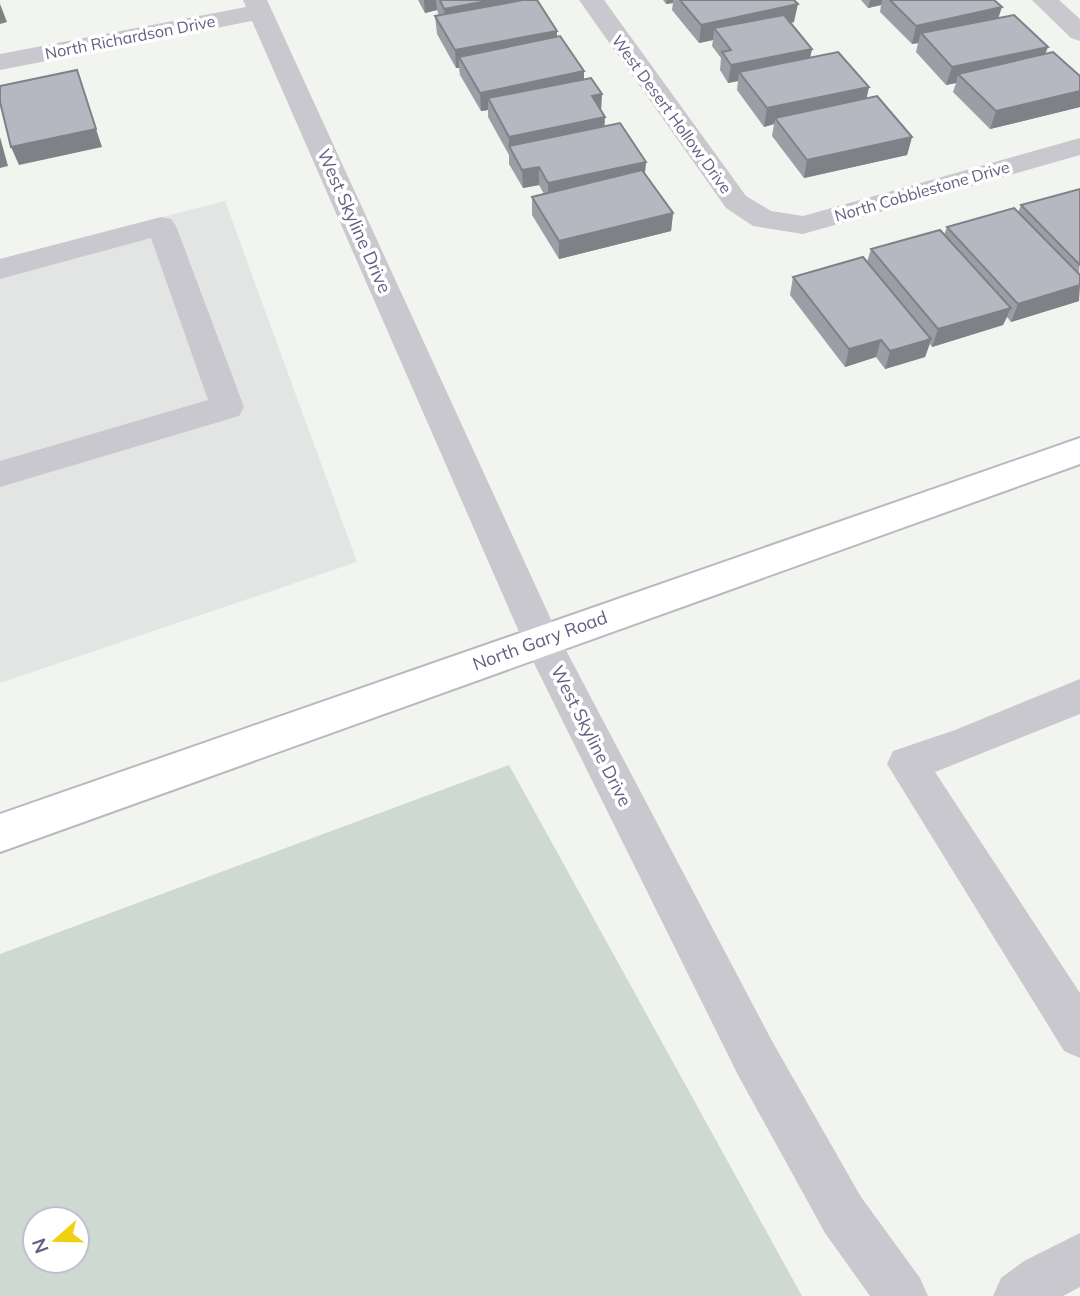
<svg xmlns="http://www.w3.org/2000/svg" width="1080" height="1296" font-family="Mulish,sans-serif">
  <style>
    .built { fill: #e2e5e3 }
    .green { fill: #cedad1; fill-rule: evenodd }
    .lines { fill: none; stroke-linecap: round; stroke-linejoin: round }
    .major-casing { stroke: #b9b8bf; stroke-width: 4 }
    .minor { fill: #c9c8ce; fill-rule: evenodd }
    .major { fill: #fff; fill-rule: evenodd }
    .wall { fill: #9d9da6 }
    .shaded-wall { fill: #808087 }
    .building { fill: #b7b7c1; stroke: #808087; stroke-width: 2 }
    .labels { text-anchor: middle; stroke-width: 7; stroke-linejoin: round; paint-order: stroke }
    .far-street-label { font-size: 16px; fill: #636083; stroke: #fff }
    .street-label { font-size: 18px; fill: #636083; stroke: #fff }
  </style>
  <rect width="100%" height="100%" fill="#f1f4ef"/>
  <!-- built -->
  <polygon class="built" points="225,201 357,562 0,683 0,259"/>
  <!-- green -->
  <path class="green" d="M 509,765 L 802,1296 L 0,1296 L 0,954 ZM 35,1219 L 77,1219 L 77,1261 L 35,1261 Z"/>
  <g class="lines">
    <!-- major casing -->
    <g class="major-casing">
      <polygon id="major" points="1080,438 1080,464 0,852 0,814"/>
    </g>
    <!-- minor -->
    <g class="minor">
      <polygon points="243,0 267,0 559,637 772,1041 861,1197 920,1278 928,1296 870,1296 825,1233 738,1075 523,641 252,21 0,70 0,54 246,7"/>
      <polygon points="579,0 604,0 746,196 771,211 803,216 1080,138 1080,155 803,234 753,226 726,208"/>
      <polygon points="1032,0 1059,0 1080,19 1080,41 1071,38"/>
      <polygon points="161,217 171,219 176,226 244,407 239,416 0,487 0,461 208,400 151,238 0,279 0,259"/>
      <polygon points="1080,679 1080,714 935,772 1080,993 1080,1058 1064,1051 887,764 893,751 955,730"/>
      <polygon points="1080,1233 1080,1287 1063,1296 993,1296 1001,1278 1024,1261"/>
    </g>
    <!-- major -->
    <use href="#major" class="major"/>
  </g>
  <!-- wall -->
  <g class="wall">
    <polygon points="418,0 517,0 557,31 557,37 584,79 601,111 604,126 646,162 645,173 673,213 671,231 559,259 532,215 532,197 544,194 539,185 523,188 509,164 509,155 488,117 488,110 481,111 460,75 459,68 456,68 437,34 435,16 439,16 437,10 425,13"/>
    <polygon points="663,0 794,0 794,22 790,23 812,49 810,57 869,87 866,99 912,137 907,155 804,178 772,136 774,124 764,127 737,90 738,81 728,83 720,70 721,58 712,46 713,40 699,43 672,10 673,3 666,4"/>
    <polygon points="861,0 994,0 998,18 1045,54 1080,76 1080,107 990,129 953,92 956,83 946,85 916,52 918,43 912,44 880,12 881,5 868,8"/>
    <polygon points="1080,189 1079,301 1011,322 1007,317 1003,325 932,347 930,344 925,357 885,369 876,357 845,367 790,295 793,277 867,262 871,249 944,235 947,227 1018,213 1021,205"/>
  </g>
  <!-- shaded-wall -->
  <g class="shaded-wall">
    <polygon points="424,0 436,0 437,10 425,13"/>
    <polygon points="492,0 517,0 517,14 446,27 444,9"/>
    <polygon points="667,0 673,0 673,3 666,4"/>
    <polygon points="870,0 882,0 881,5 868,8"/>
    <polygon points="0,4 7,22 0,24"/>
    <polygon points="798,4 794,22 722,38 714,28 713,40 699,43 701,25"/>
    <polygon points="1002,7 996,25 921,33 918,43 912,44 916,26"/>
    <polygon points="557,31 556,49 459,57 459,68 456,68 455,50"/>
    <polygon points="1048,47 1041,65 958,74 956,83 946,85 952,67"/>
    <polygon points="812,49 808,67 739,72 738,81 728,83 731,65"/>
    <polygon points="584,71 584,89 488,98 488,110 481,111 480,93"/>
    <polygon points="869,87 865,105 775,118 774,124 764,127 767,108"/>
    <polygon points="1080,91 1080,107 990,129 996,111"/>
    <polygon points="602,94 601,113 592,96"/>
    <polygon points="605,117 604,135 509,146 509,137"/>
    <polygon points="96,129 102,147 19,165 11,147"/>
    <polygon points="0,137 8,166 0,168"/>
    <polygon points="912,137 907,155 804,178 807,160"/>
    <polygon points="646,162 644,180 548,201 548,183"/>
    <polygon points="539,167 539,185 523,188 522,170"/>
    <polygon points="673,213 671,231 559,259 559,241"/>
    <polygon points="1080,285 1079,301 1011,322 1018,304"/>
    <polygon points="1011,308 1003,325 932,347 938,329"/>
    <polygon points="931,339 925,357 885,369 890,351"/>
    <polygon points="881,340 876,357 845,367 849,349"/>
  </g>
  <!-- building -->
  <g class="building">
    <polygon points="440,0 492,0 444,9"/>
    <polygon points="523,0 537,0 557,31 455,50 435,16"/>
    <polygon points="680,0 794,0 798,4 701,25"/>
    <polygon points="890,0 994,0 1002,7 916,26"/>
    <polygon points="784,15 812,49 731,65 722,52 731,50 714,28"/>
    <polygon points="1014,15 1048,47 952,67 921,33"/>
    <polygon points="560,36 584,71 480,93 459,57"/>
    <polygon points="838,52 869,87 767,108 739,72"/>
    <polygon points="1053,52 1080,76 1080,91 996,111 958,74"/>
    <polygon points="77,70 96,129 11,147 0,102 0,86"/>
    <polygon points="591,78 602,94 592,96 605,117 509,137 488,98"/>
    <polygon points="877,96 912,137 807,160 775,118"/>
    <polygon points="620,123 646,162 548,183 539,167 522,170 509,146"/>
    <polygon points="642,170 673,213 559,241 532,197"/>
    <polygon points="1080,189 1080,265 1021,205"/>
    <polygon points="1014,208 1080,275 1080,285 1018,304 947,227"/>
    <polygon points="940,230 1011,308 938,329 871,249"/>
    <polygon points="863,257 931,339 890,351 881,340 849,349 793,277"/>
  </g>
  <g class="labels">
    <!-- far-street labels -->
    <g class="far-street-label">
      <text transform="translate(130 37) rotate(-11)" y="6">North Richardson Drive</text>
      <text transform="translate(672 114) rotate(54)" y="6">West Desert Hollow Drive</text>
      <text transform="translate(922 191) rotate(-16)" y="6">North Cobblestone Drive</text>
    </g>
    <!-- street labels -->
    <g class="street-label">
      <text transform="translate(354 221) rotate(66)" y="6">West Skyline Drive</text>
      <text transform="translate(540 641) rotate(-20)" y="6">North Gary Road</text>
      <text transform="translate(591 736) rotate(63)" y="6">West Skyline Drive</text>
    </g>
  </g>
  <!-- north arrow -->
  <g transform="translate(56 1240) rotate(250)"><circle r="33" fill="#ffffff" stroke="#c1bfcd" stroke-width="2"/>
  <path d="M0-5L12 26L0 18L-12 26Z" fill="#f1cf12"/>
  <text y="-10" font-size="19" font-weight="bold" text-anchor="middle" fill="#636083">N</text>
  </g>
</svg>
